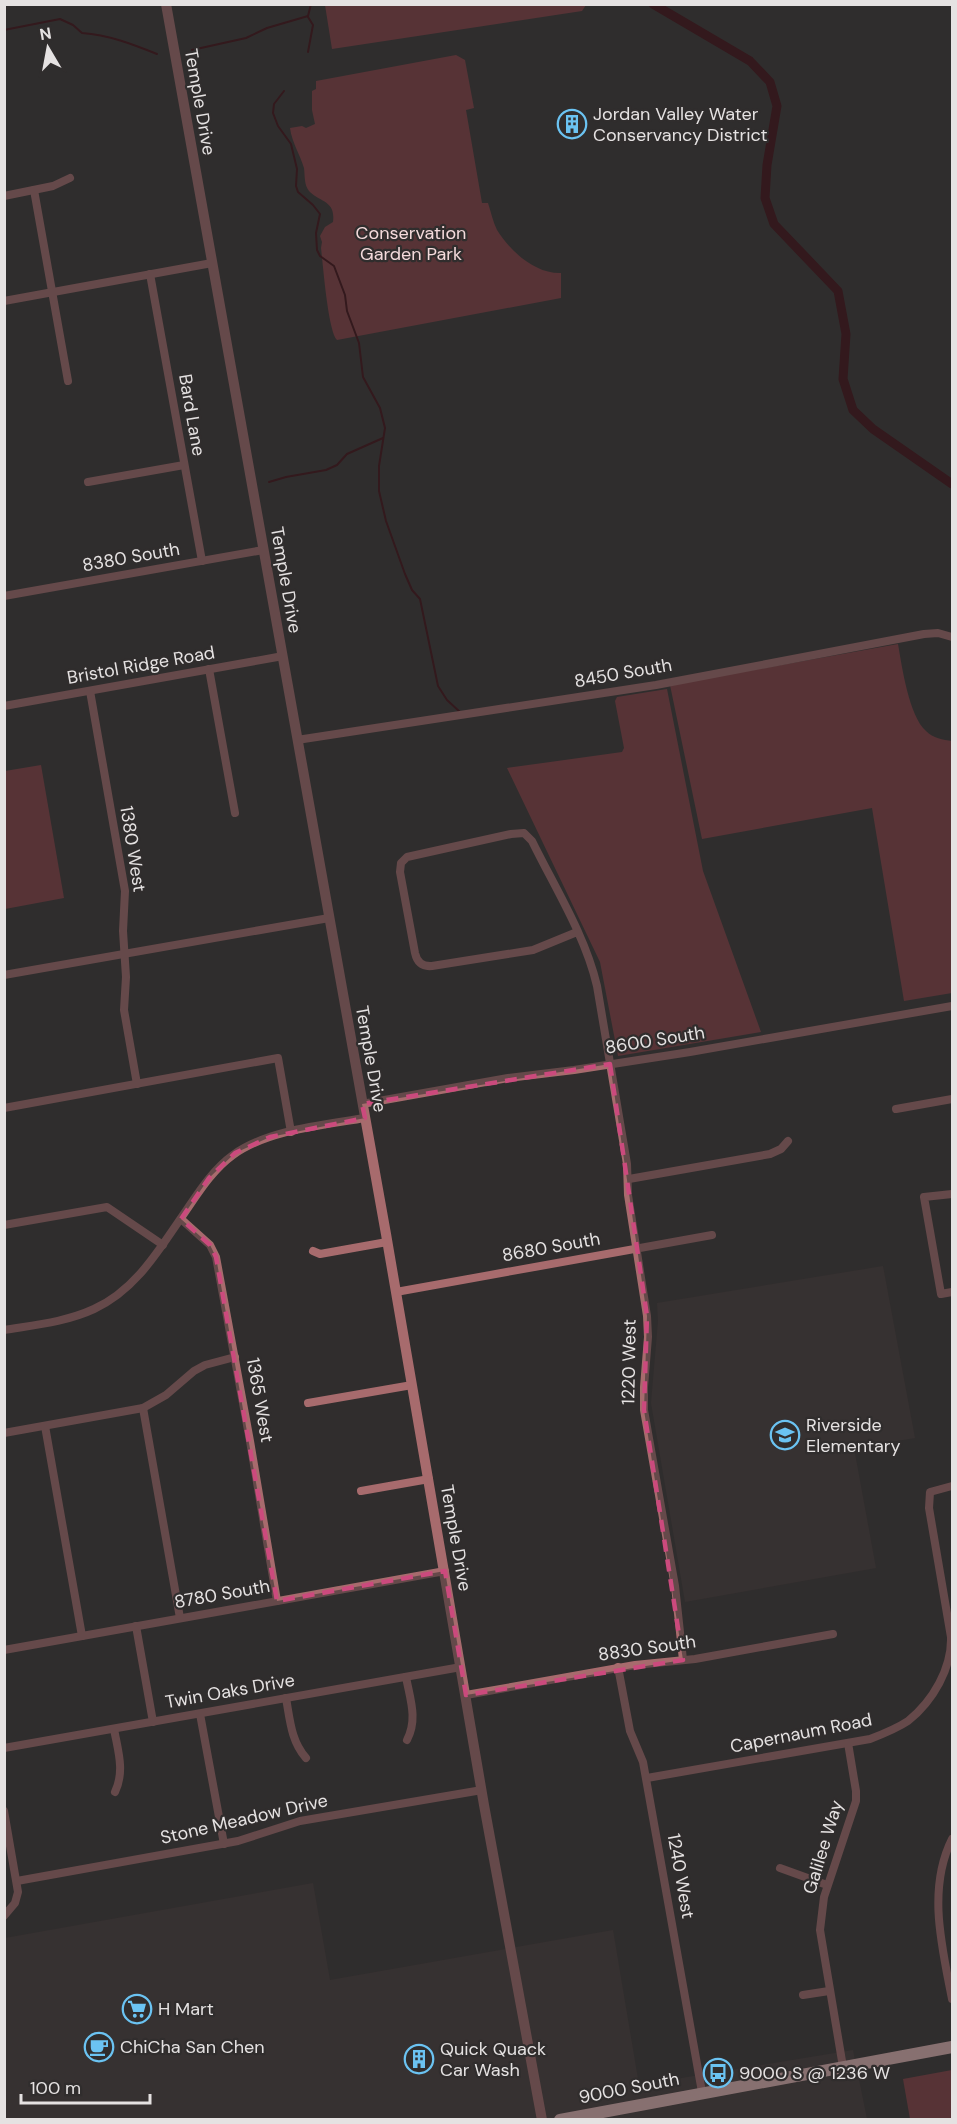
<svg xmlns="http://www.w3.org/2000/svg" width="957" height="2124" font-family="'DM Sans',sans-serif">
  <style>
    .built { fill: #3f3535 }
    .green { fill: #873b41 }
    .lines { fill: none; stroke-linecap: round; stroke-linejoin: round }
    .stream { stroke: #380009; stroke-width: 2 }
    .canal { stroke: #380009; stroke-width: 9 }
    .minor { stroke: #a76b6d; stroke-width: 8 }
    .tertiary { stroke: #a76b6d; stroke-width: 10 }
    .primary { stroke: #f2c0c1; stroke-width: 12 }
    .marked { fill: none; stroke: #cb4a7d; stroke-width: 4.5; stroke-dasharray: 12 8; stroke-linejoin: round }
    .labels { text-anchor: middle; stroke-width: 4.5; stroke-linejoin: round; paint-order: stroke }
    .street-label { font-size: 18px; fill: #e5e2e2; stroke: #302d2d }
    .poi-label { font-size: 18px; fill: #e5e2e2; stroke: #302d2d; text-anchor: start }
    .park-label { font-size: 18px; fill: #f4dadb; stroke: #302d2d }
  </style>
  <rect width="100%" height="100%" fill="#302d2d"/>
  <!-- built -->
  <g class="built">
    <polygon points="883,1266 915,1438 854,1448 876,1568 685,1602 651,1403 658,1321 657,1303"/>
    <polygon points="313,1883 330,1980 613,1930 639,2085 853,2050 867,2119 5,2120 5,1938"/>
  </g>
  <!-- green -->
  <g class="green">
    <polygon points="325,5 325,4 586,5 582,11 332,49"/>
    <path d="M 456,55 L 465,60 L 474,108 L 466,110 L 482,203 L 488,203 C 491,212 493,222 497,230 C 510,251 535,274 561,273 L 561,298 L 337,340 C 328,331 323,264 321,248 L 322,242 L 320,236 L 325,227 L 333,222 C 336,200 319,202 309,191 C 304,185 305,176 304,168 C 300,154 292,143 290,128 L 302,126 L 306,128 L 315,124 L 312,110 L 312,91 L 316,89 L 316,81 Z"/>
    <path d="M 898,644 C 902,667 909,716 926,731 C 933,738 943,740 952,741 L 952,993 L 904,1001 L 872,808 L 702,839 L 670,685 Z"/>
    <polygon points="667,689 703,871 761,1032 618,1056 600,962 507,768 622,752 624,748 615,701 617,697"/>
    <polygon points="41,765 64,898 5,909 5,771"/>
    <polygon points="952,2070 952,2119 910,2119 903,2079"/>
  </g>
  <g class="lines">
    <!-- stream -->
    <g class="stream">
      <path d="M 4,30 L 60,19 L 73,25 L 82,33 C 109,35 132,44 157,54"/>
      <polyline points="192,50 246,38 267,28 308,16 311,4"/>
      <polyline points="308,52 313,25 308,17"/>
      <polyline points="284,91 274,104 273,113 278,126 291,144 297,169 296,186 298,192 313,205 320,214 316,233 317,250 320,256 334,266 345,295 347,311 359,343 363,377 380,408 385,428 379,466 379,491 386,521 405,574 412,590 420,599 438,686 447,700 460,712"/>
      <polyline points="269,482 286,477 326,470 337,465 347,454 383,438"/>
    </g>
    <!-- canal -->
    <polyline class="canal" points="653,4 750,61 770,82 777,106 767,165 765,198 774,224 838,291 846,334 843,379 853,410 873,429 952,484"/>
    <!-- minor -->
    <g class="minor">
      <polyline points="34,190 68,381"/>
      <polyline points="4,196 53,186 70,178"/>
      <polyline points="150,274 202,561"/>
      <polyline points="4,301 212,263"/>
      <polyline points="88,482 184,465"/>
      <polyline points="4,596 263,550"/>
      <polyline points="209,669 235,813"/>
      <polyline points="90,691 125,891 123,931 126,977 124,1010 137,1084"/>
      <polyline points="4,706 283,656"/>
      <polyline points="297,740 656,685 924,634 938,633 952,637"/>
      <path d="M 577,932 L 533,950 L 432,966 C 422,967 417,962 415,953 L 400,872 L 401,863 L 407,857 L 511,834 L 524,833 L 532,841 C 555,888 585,935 597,986 L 627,1164 L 628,1195 L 647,1316 L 648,1337 L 644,1387 L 644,1410 L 675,1586 L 683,1660"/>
      <polyline points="4,975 329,918"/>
      <polyline points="362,1104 508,1078 574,1070 690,1052 952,1006"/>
      <polyline points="4,1108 278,1058 291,1132"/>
      <polyline points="896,1109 952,1099"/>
      <polyline points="629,1179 770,1154 781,1149 788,1141"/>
      <polyline points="952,1194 924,1197 941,1294 952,1292"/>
      <polyline points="181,1219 210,1245 216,1257 250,1441 277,1601"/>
      <polyline points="4,1225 107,1207 163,1245"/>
      <polyline points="313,1251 320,1254 387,1242"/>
      <polyline points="396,1292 712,1235"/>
      <path d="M 4,1330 C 34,1325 66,1322 94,1309 C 134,1291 157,1253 181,1218 C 197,1195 211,1171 233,1155 C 267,1130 324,1125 365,1118"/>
      <polyline points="308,1403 412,1385"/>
      <polyline points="143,1408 180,1618"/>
      <polyline points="45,1426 82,1636"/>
      <polyline points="4,1433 143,1408 166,1395 194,1371 205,1365 235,1357"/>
      <polyline points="361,1491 429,1479"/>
      <polyline points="136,1626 153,1722"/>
      <polyline points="4,1650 445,1571"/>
      <polyline points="618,1667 630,1731 643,1762 702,2092"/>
      <path d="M 406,1677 C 410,1699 418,1719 407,1740"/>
      <polyline points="466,1695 635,1665 695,1659 833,1634"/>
      <path d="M 286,1698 C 290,1720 291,1741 306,1758"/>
      <polyline points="200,1714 224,1844"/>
      <path d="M 114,1729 C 118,1751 125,1771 115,1792"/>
      <polyline points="4,1748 461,1667"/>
      <path d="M 647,1778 L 870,1739 C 883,1734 896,1729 908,1721 C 933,1701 952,1668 951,1637 L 929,1508 L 930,1492 L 952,1486"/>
      <polyline points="4,1811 18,1892 15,1903 4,1916"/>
      <path d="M 952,1839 C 927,1889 942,1947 952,1999"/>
      <polyline points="780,1868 827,1885"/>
      <polyline points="17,1881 238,1841 300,1821 482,1790"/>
      <polyline points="803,1995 829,1991"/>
      <polyline points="843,2067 820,1930 824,1897 856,1801 856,1791 848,1743"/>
    </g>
    <!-- tertiary -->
    <polyline class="tertiary" points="166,4 386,1234 484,1805 542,2120"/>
    <!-- primary -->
    <polyline class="primary" points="560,2120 952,2047"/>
  </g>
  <!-- marked area -->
  <path d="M0 0H957V2124H0ZM 610,1064 L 647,1316 L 644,1410 L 683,1660 L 466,1695 L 445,1571 L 277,1601 L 216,1257 L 210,1245 L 181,1219 L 209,1178 L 235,1153 L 270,1137 L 365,1118 L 362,1104 Z" fill="#302d2d" fill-opacity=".55" fill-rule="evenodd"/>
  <path class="marked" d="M 610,1064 L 647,1316 L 644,1410 L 683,1660 L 466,1695 L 445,1571 L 277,1601 L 216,1257 L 210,1245 L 181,1219 L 209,1178 L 235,1153 L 270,1137 L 365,1118 L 362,1104 Z"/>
  <!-- icons -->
  <defs>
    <g id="building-ring" transform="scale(1.5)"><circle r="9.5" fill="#302d2d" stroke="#6bc3f2" stroke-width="1.5"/><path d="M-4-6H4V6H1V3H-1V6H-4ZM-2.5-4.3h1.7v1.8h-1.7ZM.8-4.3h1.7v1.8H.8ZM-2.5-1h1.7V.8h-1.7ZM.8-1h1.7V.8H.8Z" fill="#6bc3f2"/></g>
    <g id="school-ring" transform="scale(1.5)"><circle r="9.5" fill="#302d2d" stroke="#6bc3f2" stroke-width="1.5"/><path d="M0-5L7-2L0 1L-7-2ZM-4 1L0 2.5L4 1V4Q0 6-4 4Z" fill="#6bc3f2"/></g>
    <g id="supermarket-ring" transform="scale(1.5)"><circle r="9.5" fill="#302d2d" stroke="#6bc3f2" stroke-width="1.5"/><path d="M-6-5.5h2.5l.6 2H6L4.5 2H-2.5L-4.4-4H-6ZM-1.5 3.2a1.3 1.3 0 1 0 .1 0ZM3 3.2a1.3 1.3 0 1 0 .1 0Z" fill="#6bc3f2"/></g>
    <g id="cafe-ring" transform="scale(1.5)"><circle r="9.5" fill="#302d2d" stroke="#6bc3f2" stroke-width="1.5"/><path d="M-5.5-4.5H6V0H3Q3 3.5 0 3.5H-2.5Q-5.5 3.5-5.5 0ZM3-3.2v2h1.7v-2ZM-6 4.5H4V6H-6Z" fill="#6bc3f2"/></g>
    <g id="bus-ring" transform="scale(1.5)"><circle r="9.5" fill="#302d2d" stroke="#6bc3f2" stroke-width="1.5"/><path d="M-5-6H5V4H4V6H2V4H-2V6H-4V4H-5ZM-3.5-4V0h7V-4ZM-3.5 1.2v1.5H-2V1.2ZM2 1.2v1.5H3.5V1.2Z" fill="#6bc3f2"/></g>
  </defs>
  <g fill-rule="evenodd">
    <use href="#building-ring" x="572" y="124"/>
    <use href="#school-ring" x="785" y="1435"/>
    <use href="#supermarket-ring" x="137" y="2009"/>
    <use href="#cafe-ring" x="99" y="2047"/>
    <use href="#building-ring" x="419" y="2059"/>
    <use href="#bus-ring" x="718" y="2073"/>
  </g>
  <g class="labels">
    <!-- street labels -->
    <g class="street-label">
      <text transform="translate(200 102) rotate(80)" y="6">Temple Drive</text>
      <text transform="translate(192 415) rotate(80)" y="6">Bard Lane</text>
      <text transform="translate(131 557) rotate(-10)" y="6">8380 South</text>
      <text transform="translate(286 580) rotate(80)" y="6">Temple Drive</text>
      <text transform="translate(141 665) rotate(-10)" y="6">Bristol Ridge Road</text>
      <text transform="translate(623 673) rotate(-10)" y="6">8450 South</text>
      <text transform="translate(133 849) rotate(81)" y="6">1380 West</text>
      <text transform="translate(655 1040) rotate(-9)" y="6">8600 South</text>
      <text transform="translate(371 1059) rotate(80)" y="6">Temple Drive</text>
      <text transform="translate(551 1247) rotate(-10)" y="6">8680 South</text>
      <text transform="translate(629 1362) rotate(-89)" y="6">1220 West</text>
      <text transform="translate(260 1400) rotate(80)" y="6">1365 West</text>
      <text transform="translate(456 1538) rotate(80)" y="6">Temple Drive</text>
      <text transform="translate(222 1594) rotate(-10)" y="6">8780 South</text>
      <text transform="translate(647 1648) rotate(-8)" y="6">8830 South</text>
      <text transform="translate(230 1691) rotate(-10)" y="6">Twin Oaks Drive</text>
      <text transform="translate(801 1733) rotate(-11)" y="6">Capernaum Road</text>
      <text transform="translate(244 1819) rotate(-13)" y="6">Stone Meadow Drive</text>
      <text transform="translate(823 1847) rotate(-73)" y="6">Galilee Way</text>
      <text transform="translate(681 1876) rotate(80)" y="6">1240 West</text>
      <text transform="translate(629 2088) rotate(-11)" y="6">9000 South</text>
    </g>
    <!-- poi labels -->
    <g class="poi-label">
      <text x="593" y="120">Jordan Valley Water<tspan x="593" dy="21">Conservancy District</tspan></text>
      <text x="806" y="1431">Riverside<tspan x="806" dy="21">Elementary</tspan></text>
      <text x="158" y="2015">H Mart</text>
      <text x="120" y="2053">ChiCha San Chen</text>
      <text x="440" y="2055">Quick Quack<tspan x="440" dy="21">Car Wash</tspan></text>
      <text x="739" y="2079">9000 S @ 1236 W</text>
    </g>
    <!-- park labels -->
    <g class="park-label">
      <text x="411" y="239">Conservation<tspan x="411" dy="21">Garden Park</tspan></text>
    </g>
  </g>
  <!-- border -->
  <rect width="957" height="2124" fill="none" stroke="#e5e2e2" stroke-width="12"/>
  <!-- north arrow -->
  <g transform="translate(48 48) rotate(350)" stroke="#302d2d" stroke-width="4.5" paint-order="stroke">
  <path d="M0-4.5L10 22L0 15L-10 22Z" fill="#e5e2e2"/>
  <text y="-9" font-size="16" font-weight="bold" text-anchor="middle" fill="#e5e2e2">N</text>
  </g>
  <!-- scale -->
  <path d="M21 2094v9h129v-9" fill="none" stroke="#e5e2e2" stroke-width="3"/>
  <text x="30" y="2094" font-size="18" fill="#e5e2e2" stroke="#302d2d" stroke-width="4.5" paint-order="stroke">100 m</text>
</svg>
